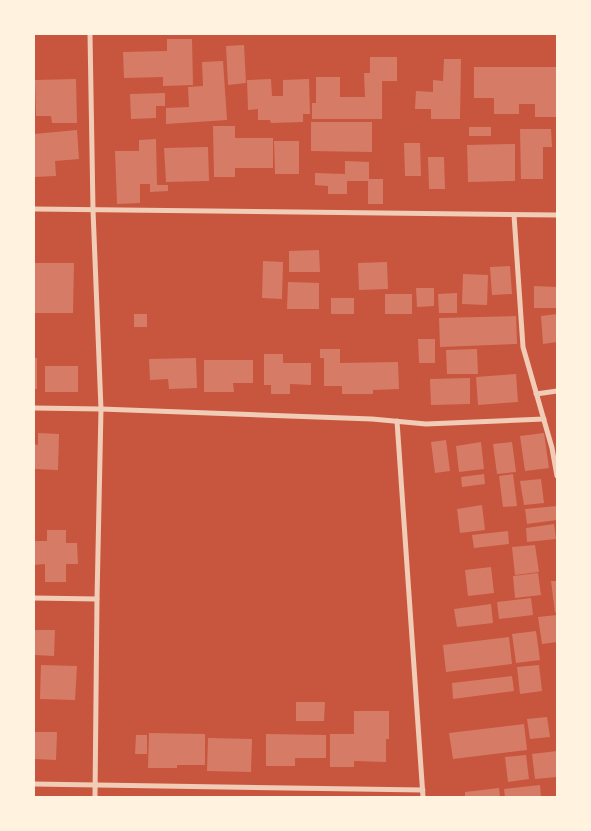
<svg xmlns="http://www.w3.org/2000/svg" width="591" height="831" font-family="Manrope,sans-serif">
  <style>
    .building { fill: #d67c66 }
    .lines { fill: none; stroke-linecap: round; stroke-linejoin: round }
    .minor { stroke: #f1ccb7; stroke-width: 5 }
  </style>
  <rect width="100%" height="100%" fill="#c8553d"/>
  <!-- building -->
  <g class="building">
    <polygon points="167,39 192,39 193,85 163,86 163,77 124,78 123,52 167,51"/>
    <polygon points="244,45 246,83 228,85 226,46"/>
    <polygon points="370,57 397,57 397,81 382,81 382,119 312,119 312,103 316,103 316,77 340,77 340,97 365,97 364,73 370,73"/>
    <polygon points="444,59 461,59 460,119 431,119 431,109 415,109 416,91 433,92 433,80 443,81"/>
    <polygon points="223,61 227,120 166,124 166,108 189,107 188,87 203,86 202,62"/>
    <polygon points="474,67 557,67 557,117 535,117 535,104 519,104 519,114 494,114 494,98 474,98"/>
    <polygon points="76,79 77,123 52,123 51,116 36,116 35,80"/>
    <polygon points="271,79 272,96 283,96 283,80 309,79 310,114 303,114 303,122 271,123 270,120 258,120 258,109 248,110 247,80"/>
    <polygon points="165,93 165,106 156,106 156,118 131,119 130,94"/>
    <polygon points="311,122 372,122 372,152 311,151"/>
    <polygon points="213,126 235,126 235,138 273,138 273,168 235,168 235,177 214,177"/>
    <rect x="469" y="127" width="22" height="9"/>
    <polygon points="520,129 551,129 552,147 543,147 543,179 521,179"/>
    <polygon points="77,130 79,159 55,161 56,176 34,177 34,134"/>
    <polygon points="156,139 157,185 168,185 168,191 150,192 150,184 140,184 140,203 117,204 115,151 139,151 139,140"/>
    <polygon points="274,141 299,141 299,174 275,174"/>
    <polygon points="404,143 420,143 421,176 405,176"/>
    <polygon points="515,144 515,181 468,182 467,145"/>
    <polygon points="208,147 209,181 166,182 164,148"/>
    <polygon points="428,157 444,157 445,189 429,189"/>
    <polygon points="345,161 369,162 369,179 383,179 383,204 368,204 368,181 347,181 347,194 328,194 328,186 315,185 315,173 345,174"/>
    <polygon points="319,250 320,272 289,272 289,251"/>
    <polygon points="263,261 283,262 282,299 262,298"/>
    <polygon points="387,262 388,289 359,290 358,263"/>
    <polygon points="34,263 74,263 73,313 34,313"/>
    <polygon points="510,266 512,294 492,295 490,267"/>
    <polygon points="463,274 488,275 487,305 462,304"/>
    <polygon points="288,282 319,283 319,309 287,309"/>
    <polygon points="534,286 557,287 557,308 534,308"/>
    <polygon points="416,288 434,288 434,306 417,307"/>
    <polygon points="457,293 457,313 439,313 438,294"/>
    <rect x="385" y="294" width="27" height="20"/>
    <rect x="331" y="298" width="23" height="16"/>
    <rect x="134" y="314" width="13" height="13"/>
    <polygon points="557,314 557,342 543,344 541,316"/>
    <polygon points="516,316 517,344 440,347 439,318"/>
    <polygon points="418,339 435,339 435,363 419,363"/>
    <polygon points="320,349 340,349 340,363 398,362 399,389 373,390 373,394 342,394 342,386 324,386 324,358 320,358"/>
    <polygon points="477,349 478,374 447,374 446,350"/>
    <polygon points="264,354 283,354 283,363 311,363 311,385 290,384 290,394 271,394 271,385 264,385"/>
    <rect x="34" y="358" width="3" height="31"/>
    <polygon points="196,358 197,388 169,389 168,379 150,380 149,359"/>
    <polygon points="204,360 253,360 253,383 233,383 234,392 204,392"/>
    <rect x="45" y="366" width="33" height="26"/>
    <polygon points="516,374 518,402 478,405 476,377"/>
    <polygon points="470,378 470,404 431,405 430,379"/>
    <polygon points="38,433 59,434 58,470 34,469 34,444 38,445"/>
    <polygon points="544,433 549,468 525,471 520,436"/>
    <polygon points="446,440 450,471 435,473 431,442"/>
    <polygon points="481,442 484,469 459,472 456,446"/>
    <polygon points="512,442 516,472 497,474 493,444"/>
    <polygon points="484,474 485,484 462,487 461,477"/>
    <polygon points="513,474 517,506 503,507 499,476"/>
    <polygon points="541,479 544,503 524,505 520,481"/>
    <polygon points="482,505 485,530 460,533 457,509"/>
    <polygon points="557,506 557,520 527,524 525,509"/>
    <polygon points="554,524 556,539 527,542 526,528"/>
    <polygon points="47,530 66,530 66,543 77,543 78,564 66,564 66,582 45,582 45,564 34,565 34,541 47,541"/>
    <polygon points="508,531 509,544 474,548 472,535"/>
    <polygon points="535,545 539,572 515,575 512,547"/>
    <polygon points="491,567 494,593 468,596 465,570"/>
    <polygon points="538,573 541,595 515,598 513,576"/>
    <polygon points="551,581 557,581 557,612 555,613"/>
    <polygon points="531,598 533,615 499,619 497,602"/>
    <polygon points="491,604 493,623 457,627 454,609"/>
    <polygon points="557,615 557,642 542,644 538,617"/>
    <polygon points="34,630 55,630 54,656 34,655"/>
    <polygon points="536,631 540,660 516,663 512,634"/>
    <polygon points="509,637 512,664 446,672 443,645"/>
    <polygon points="41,665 77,666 75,700 40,699"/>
    <polygon points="539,665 542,691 520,694 517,667"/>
    <polygon points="512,676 514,691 453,699 452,683"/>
    <polygon points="296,702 325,702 324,721 296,721"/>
    <polygon points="354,711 389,711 389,739 386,739 386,762 354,761 354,767 330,767 330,734 354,734"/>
    <polygon points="547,717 550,737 530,739 527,719"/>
    <polygon points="524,724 527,750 453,759 449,733"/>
    <polygon points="34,732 57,732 56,760 34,759"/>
    <polygon points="149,733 205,734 205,765 177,765 177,768 148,768"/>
    <polygon points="266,734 326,735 326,758 295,758 295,766 266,766"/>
    <polygon points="136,735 147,735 147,754 135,754"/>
    <polygon points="208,738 252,739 251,772 207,771"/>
    <polygon points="557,751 557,777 535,779 532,754"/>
    <polygon points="526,755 529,779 508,782 505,757"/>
    <polygon points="540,785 541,797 505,797 504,789"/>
    <polygon points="499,788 500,797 465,797 465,792"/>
  </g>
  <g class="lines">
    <!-- minor -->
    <g class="minor">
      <polyline points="90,34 93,210 101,409 97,599 95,797"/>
      <polyline points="34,209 557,215"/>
      <polyline points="514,215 523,347 552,448 557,476"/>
      <polyline points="536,394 557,391"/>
      <polyline points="34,408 101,409 372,419 426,424 544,419"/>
      <polyline points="397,421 423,797"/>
      <polyline points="34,598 97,599"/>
      <polyline points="34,784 423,790"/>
    </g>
  </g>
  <!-- border -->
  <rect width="591" height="831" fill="none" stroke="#fff3e0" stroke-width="70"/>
</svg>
